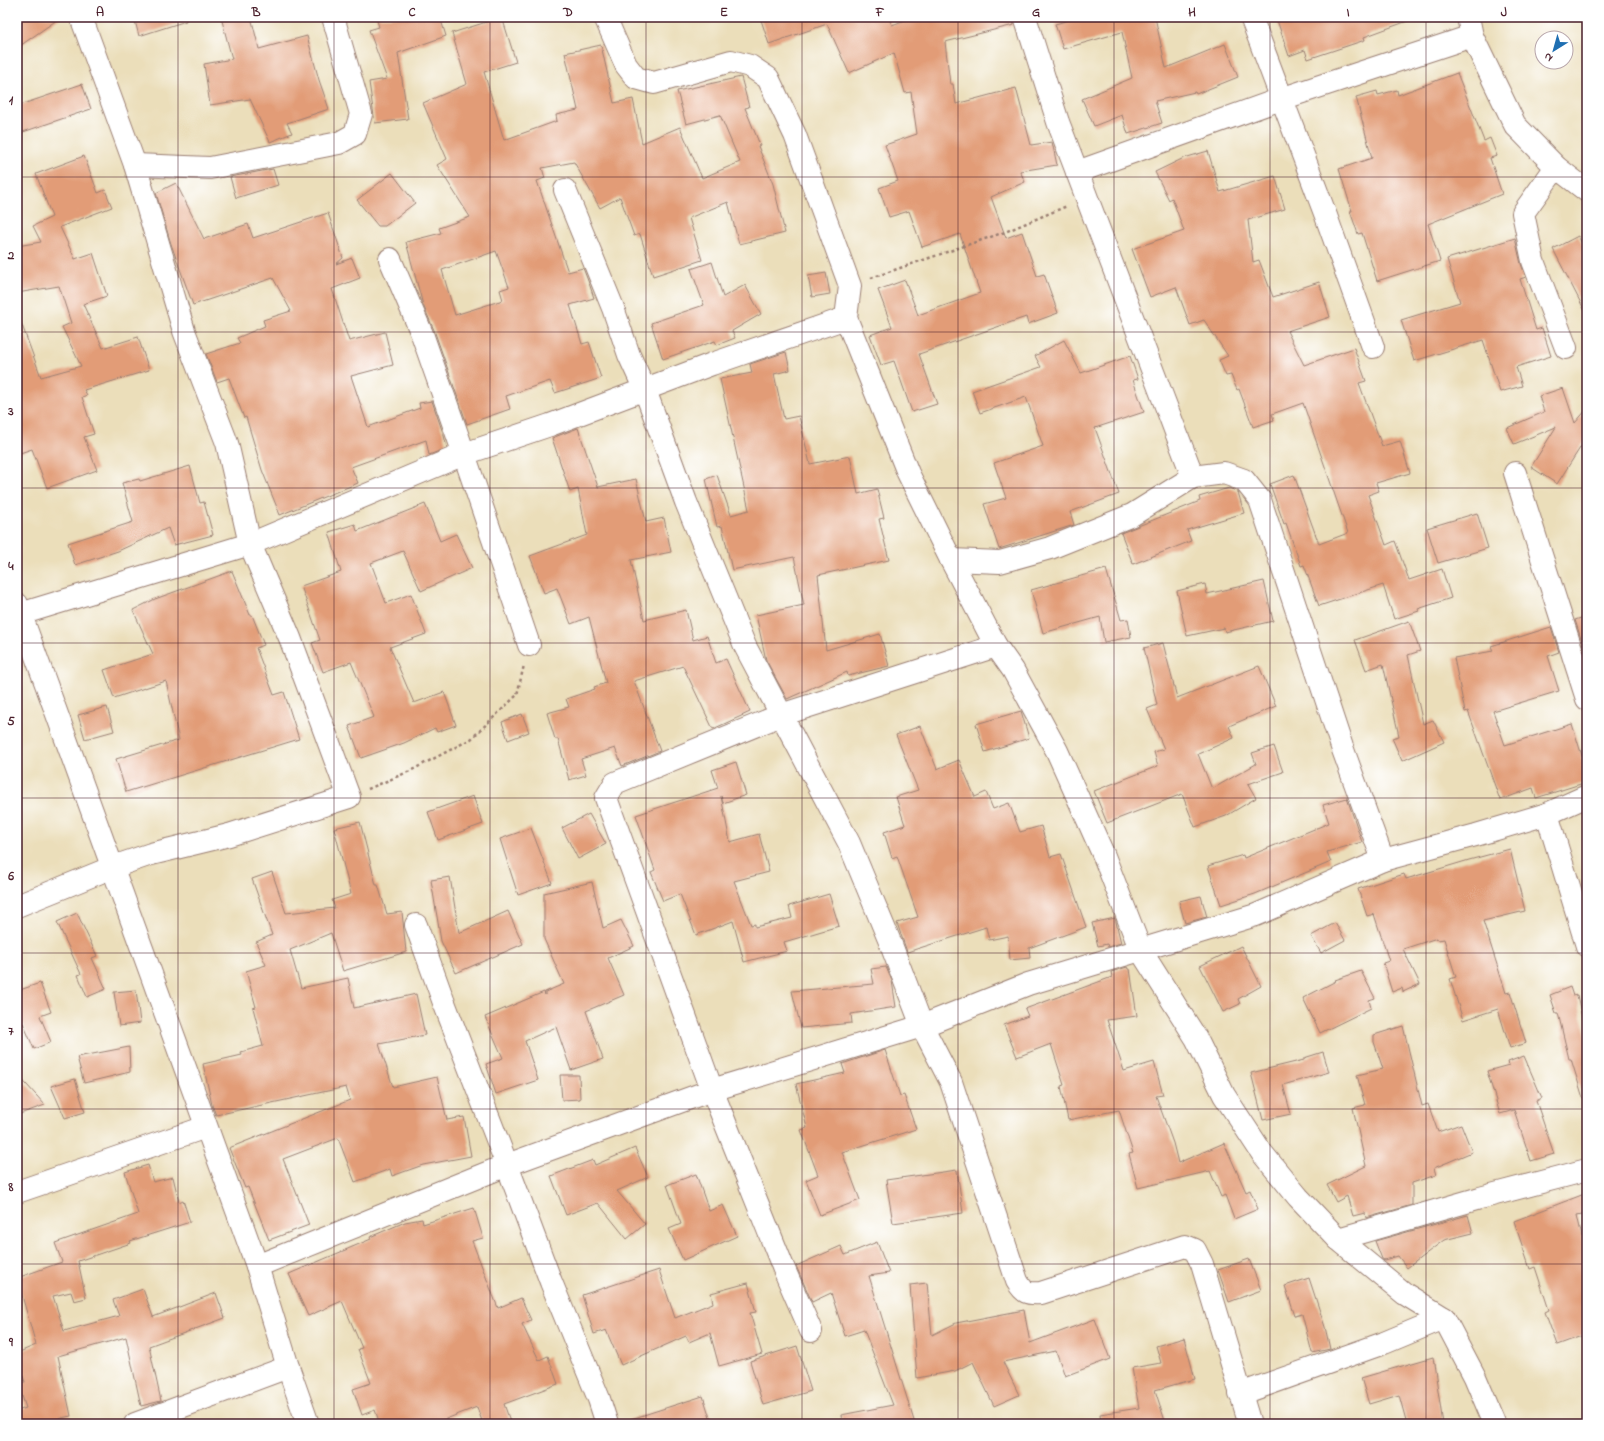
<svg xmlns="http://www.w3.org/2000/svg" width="1604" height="1441" font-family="'Indie Flower',sans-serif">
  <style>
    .building { fill: #e29c77; fill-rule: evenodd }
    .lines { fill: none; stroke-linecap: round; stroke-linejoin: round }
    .street-casing { stroke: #9a7e72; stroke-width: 24 }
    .path { stroke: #9a7e72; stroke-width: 2.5; stroke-dasharray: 3 3; stroke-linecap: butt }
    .street { stroke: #fff; stroke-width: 22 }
    .grid { fill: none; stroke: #4a1f2b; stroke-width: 1; stroke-opacity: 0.55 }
    .neatline { fill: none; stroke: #4a1f2b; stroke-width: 1.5 }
    .grid-label { font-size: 13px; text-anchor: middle; font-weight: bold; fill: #4a1f2b }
  </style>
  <rect width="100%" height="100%" fill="#fff"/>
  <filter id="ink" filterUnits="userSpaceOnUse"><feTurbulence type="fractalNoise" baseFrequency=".025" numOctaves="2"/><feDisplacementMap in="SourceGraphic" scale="8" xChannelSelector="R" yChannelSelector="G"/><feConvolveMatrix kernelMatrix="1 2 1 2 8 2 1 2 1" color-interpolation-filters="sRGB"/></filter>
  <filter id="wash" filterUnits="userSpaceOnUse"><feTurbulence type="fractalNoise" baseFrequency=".012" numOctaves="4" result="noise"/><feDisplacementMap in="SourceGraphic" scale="16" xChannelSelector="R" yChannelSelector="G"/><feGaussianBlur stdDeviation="0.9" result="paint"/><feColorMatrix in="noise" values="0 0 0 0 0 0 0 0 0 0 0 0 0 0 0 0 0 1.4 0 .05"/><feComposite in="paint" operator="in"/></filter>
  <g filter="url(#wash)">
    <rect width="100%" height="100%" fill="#ebdeba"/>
    <g id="blocks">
      <!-- building -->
      <g class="building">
        <polygon points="17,17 61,17 17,48"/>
        <polygon points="134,17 186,17 186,21 139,36"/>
        <polygon points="221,17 251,17 259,49 307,36 319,80 329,109 287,123 292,133 270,142 250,99 210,105 204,64 232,59"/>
        <polygon points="376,17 440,17 446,36 398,53 408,119 375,123 369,82 387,79 369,30 379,27"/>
        <path d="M 502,17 L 516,62 L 484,72 L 504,140 L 557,121 L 556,115 L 578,110 L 565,53 L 601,45 L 614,103 L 633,99 L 642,143 L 680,127 L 702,178 L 740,162 L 720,115 L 686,124 L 677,91 L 741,77 L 749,107 L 745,108 L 760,145 L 758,146 L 773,184 L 785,233 L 739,244 L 728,202 L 689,218 L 702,260 L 653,276 L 640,234 L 634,236 L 620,197 L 600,208 L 574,162 L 542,168 L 545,178 L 537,181 L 568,272 L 583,268 L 590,286 L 594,298 L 570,305 L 582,344 L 589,342 L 601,378 L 555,393 L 550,381 L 506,396 L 510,409 L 467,424 L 434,330 L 423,305 L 406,242 L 441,233 L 439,228 L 470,217 L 437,165 L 447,159 L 423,103 L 467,84 L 452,33 ZM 496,251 L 509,287 L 500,290 L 503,300 L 455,315 L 442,270 Z"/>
        <polygon points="760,17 888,17 892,25 913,17 1013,17 1014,25 945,42 950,84 953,84 956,104 1016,88 1031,145 1052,142 1057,165 1020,171 1025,182 991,197 1006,238 1022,232 1037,276 1044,274 1058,313 1028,324 1026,317 919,354 937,404 912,412 894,361 881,365 870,335 892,327 878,290 905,280 918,315 980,293 960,234 922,247 909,211 889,217 879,188 898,181 885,145 917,134 911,92 905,93 894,53 849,73 827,24 769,44"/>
        <polygon points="1080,17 1155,17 1166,68 1225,44 1238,77 1196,94 1195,92 1155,101 1162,123 1128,134 1122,115 1094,126 1082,99 1132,78 1122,32 1063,49 1055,24"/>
        <polygon points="1276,17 1412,17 1413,19 1364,37 1365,40 1308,59 1305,50 1289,56"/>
        <polygon points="1457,73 1484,141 1490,138 1497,156 1490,158 1502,194 1428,224 1440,261 1377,281 1362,233 1358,234 1350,211 1352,211 1339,169 1372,158 1356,97 1377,91 1378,95 1397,90 1398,95"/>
        <polygon points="82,84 91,109 17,134 17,106"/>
        <polygon points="1208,151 1220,192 1275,176 1285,209 1248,220 1253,262 1259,260 1273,297 1319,282 1330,317 1287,331 1304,365 1354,348 1366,381 1359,383 1382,446 1400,441 1410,473 1376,483 1379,491 1368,495 1386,545 1395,541 1409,580 1442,569 1451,598 1418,609 1419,611 1394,619 1383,585 1319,606 1304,565 1301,566 1286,523 1284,524 1270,484 1294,475 1319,544 1348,533 1303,403 1272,414 1274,420 1253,427 1239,389 1237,390 1231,375 1226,376 1219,360 1228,356 1204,320 1190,325 1176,287 1150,297 1132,249 1184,231 1172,198 1169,200 1155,172 1184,158"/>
        <polygon points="84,156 98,193 105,190 112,207 60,227 75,259 93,253 107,296 83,304 103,348 138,337 149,370 84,390 87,395 82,397 94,434 84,437 97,470 47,488 32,449 17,454 17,317 19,317 41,377 81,366 62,327 71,323 59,286 17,293 17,246 41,242 33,226 52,217 36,174"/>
        <polygon points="273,169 278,185 236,198 230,177"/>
        <polygon points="392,173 415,203 385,226 378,226 357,200"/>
        <polygon points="176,183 204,239 248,224 253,238 328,213 343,258 336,264 352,258 360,278 332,289 349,341 385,332 393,365 351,376 368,427 420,408 419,403 432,401 444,436 447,448 429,455 426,440 351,467 358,483 280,515 262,470 246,417 244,418 229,378 217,382 206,354 240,343 237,338 265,326 263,320 291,311 273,278 193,305 171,244 156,193"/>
        <polygon points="1578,236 1587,253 1587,315 1553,249"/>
        <polygon points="1515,238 1521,264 1526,277 1520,279 1536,330 1542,328 1551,356 1516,367 1522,386 1500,392 1483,340 1414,361 1401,320 1460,302 1447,259"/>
        <polygon points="712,262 723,297 745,285 761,314 732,331 735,338 717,345 715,341 663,359 651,323 704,305 691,269"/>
        <polygon points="826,273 830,294 812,297 808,276"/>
        <polygon points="1064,340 1081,373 1130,356 1138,379 1133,380 1144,412 1095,428 1119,494 1070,512 1074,525 999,549 984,504 1006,498 994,463 1043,446 1026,397 980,413 972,391 1041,367 1035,356"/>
        <polygon points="786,352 790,370 774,374 784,419 799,416 810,464 850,456 858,494 877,489 884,518 879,519 889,560 818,575 826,650 880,634 889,666 848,676 847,672 787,699 766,660 756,615 804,605 794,557 732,570 722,526 717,527 706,479 717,475 731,515 749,510 720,379 752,373 750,364"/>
        <polygon points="1563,388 1575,423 1587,409 1587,437 1557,484 1531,467 1556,427 1514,444 1507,428 1544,412 1539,396"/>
        <polygon points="578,428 598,487 636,479 646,522 664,518 671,552 631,560 644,620 686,610 693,640 707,636 716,663 726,659 750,712 713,729 683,666 634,681 660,751 622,766 615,748 581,759 586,775 569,780 558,739 555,739 547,713 569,707 566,699 595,689 594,687 606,683 589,617 571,624 557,588 544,593 530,556 587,535 578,489 570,492 552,438"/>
        <polygon points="190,466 200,503 204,502 213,535 174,545 168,528 118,551 75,565 68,543 133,522 122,483 139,479 140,481"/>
        <polygon points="1229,488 1238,492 1244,513 1187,530 1191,541 1133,564 1121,533 1200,501 1199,497"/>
        <polygon points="425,504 440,541 456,534 472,568 421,591 403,551 371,563 386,603 411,594 426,634 390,647 414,703 444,692 456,725 437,732 435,728 404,743 361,758 349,726 374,717 351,662 323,672 312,643 320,640 301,586 341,572 329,532 355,524 357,531"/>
        <polygon points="1477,513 1488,548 1438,563 1427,528"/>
        <polygon points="1106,569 1121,620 1128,619 1131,637 1104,642 1100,617 1043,633 1031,590"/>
        <polygon points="232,571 250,615 252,615 264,645 256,648 274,695 284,692 299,739 126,792 116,759 179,740 166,681 114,698 104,670 153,654 133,610 155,599"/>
        <polygon points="1264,581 1273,621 1225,632 1224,628 1187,636 1177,591 1205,584 1207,594"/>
        <polygon points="1587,616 1587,644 1583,645 1575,620"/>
        <polygon points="1409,621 1420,651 1408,655 1423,724 1433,720 1444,742 1402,761 1392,738 1399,736 1383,664 1366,670 1355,640"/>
        <polygon points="1551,627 1559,652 1548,656 1559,691 1493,711 1505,745 1572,724 1587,772 1587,782 1536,798 1533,788 1500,800 1468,711 1465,712 1454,658 1493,651 1491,646"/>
        <polygon points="1163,643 1177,698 1259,666 1276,706 1229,726 1234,738 1198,754 1212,789 1256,764 1252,753 1274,746 1283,772 1248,784 1256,798 1226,816 1195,827 1182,794 1107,823 1094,791 1158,766 1154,752 1164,749 1147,709 1157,705 1144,648"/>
        <polygon points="107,707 114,731 85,739 78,715"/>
        <polygon points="1021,711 1029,738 985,752 976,724"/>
        <polygon points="522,714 529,732 508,740 502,722"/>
        <polygon points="920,726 937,769 959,760 975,797 986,792 993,809 1009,803 1020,832 1041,826 1050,857 1061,854 1086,927 1029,948 1030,958 1010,960 1008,936 989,940 986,927 907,952 897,923 918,917 897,856 892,858 884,832 905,825 896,797 918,790 896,735"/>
        <polygon points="736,762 746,795 723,803 721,796 730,842 759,834 769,872 734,881 751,925 755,924 755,927 792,918 789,906 829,894 839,926 784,942 787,951 744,962 733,921 696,935 680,894 663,901 651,872 655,870 636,815 718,788 712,770"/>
        <polygon points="473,796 483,824 438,840 428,812"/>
        <polygon points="1347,798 1362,842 1327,852 1331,862 1255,894 1221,905 1208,866 1243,855 1244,858 1329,823 1323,805"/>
        <polygon points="589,814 606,844 578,859 562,828"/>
        <polygon points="360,822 376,885 378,885 387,914 402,912 406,952 343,971 331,933 290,950 301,988 348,978 354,1008 416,994 425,1035 379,1044 393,1087 437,1077 447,1120 464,1117 471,1156 423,1165 392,1176 390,1169 355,1182 338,1138 283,1159 309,1225 269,1240 248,1187 245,1188 229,1148 350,1100 346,1087 216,1115 212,1105 203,1064 242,1055 241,1052 263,1046 253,1008 256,1007 246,971 266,965 256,942 272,935 252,879 272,872 286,913 335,908 332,900 351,894 334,828"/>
        <polygon points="531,828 552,883 518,895 500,839"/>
        <polygon points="1510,849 1525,911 1483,921 1506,993 1510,992 1526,1043 1510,1048 1498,1009 1463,1020 1450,979 1456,977 1444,939 1438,940 1437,938 1403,949 1420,984 1403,992 1402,988 1392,992 1383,963 1389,961 1374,914 1367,916 1358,889 1404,874 1406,879 1469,860"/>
        <polygon points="450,877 459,933 508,911 523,944 456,973 441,941 431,880"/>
        <polygon points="592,882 603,928 621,920 634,946 608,958 624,995 586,1011 603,1059 571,1070 556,1027 525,1041 538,1080 496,1094 486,1064 503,1058 485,1017 544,992 545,995 545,992 564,984 544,939 544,893"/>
        <polygon points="1201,896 1207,917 1185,923 1179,901"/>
        <polygon points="77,913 97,956 92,958 106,989 87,997 78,975 81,974 57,922"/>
        <polygon points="1115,918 1121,943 1108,947 1107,944 1098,946 1092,923"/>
        <polygon points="1335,923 1345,940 1321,953 1311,936"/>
        <polygon points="1241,946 1261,986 1238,999 1240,1004 1223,1012 1200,966"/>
        <polygon points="886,967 892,981 896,1007 851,1014 852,1023 801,1028 792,991 874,984 871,969"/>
        <polygon points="1127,967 1128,969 1130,969 1137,1016 1107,1020 1124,1071 1154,1062 1163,1095 1156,1096 1173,1143 1178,1163 1224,1143 1246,1192 1250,1190 1258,1209 1234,1219 1225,1195 1221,1197 1210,1171 1138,1188 1129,1154 1133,1153 1119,1110 1068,1120 1061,1086 1064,1085 1051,1044 1017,1057 1004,1025 1028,1016 1025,1009 1112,977 1111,972"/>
        <polygon points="1361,971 1375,998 1369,1000 1371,1008 1320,1033 1303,998 1336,981 1335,980"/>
        <polygon points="40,983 51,1012 40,1016 51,1042 34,1049 23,1023 17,1025 17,991"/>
        <polygon points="1570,987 1573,996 1577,995 1587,1040 1587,1098 1583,1098 1571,1059 1569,1059 1558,1013 1556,1013 1550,995"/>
        <polygon points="136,990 140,1023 119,1026 114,992"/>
        <polygon points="1403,1026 1422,1106 1428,1104 1438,1132 1461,1124 1472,1152 1434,1168 1436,1175 1412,1183 1412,1205 1366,1218 1365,1213 1353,1216 1347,1196 1336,1202 1327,1185 1366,1166 1353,1108 1365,1105 1357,1075 1383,1069 1374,1042 1374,1035"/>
        <polygon points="129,1047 130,1072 84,1083 77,1057"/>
        <polygon points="885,1050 900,1096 904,1095 916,1129 842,1152 860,1200 820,1215 806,1180 818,1175 801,1130 807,1128 796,1084 845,1073 842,1064"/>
        <polygon points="1323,1052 1329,1072 1283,1085 1291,1114 1263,1120 1251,1073 1304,1060 1304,1058"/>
        <polygon points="1524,1056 1542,1098 1536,1101 1554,1154 1531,1161 1514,1110 1500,1114 1487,1071 1509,1065 1508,1062"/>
        <polygon points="17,1074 36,1095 45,1105 17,1115"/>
        <polygon points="560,1075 579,1075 580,1099 562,1100"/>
        <polygon points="75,1079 85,1112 65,1118 51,1086"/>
        <polygon points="635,1148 648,1177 617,1191 645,1224 627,1239 598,1203 566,1215 551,1176 593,1160 595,1165"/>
        <polygon points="148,1165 153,1182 173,1177 179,1202 183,1200 190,1222 130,1241 131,1243 78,1261 86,1298 74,1301 71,1292 53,1296 64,1331 119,1316 113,1300 143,1289 153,1317 216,1293 225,1318 149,1346 161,1401 141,1406 126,1337 58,1356 71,1416 33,1424 17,1424 17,1411 26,1408 18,1384 25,1382 17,1359 17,1353 36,1345 17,1278 62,1262 55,1243 138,1214 125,1172"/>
        <polygon points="957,1170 963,1213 893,1223 886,1180"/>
        <polygon points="696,1174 709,1211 723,1205 737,1236 683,1260 669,1229 681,1224 667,1185"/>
        <polygon points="1587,1193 1587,1213 1577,1215 1587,1259 1587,1334 1557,1345 1545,1312 1549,1310 1535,1267 1530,1269 1514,1221"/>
        <polygon points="474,1208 483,1238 472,1241 498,1308 521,1298 531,1320 522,1324 539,1360 548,1356 558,1384 504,1404 511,1424 483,1424 477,1407 433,1424 380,1424 375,1410 362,1415 353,1389 371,1383 358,1349 362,1348 342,1301 308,1316 289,1274 371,1239 370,1237 405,1222 422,1219 423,1224"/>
        <polygon points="1468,1215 1473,1233 1444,1240 1407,1268 1398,1256 1384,1260 1382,1259 1375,1241"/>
        <polygon points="877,1242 889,1273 869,1276 915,1424 842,1424 841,1415 893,1405 864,1330 845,1336 831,1293 812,1302 796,1266 841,1246 845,1255"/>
        <polygon points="1249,1259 1261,1290 1229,1302 1218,1270"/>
        <polygon points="659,1270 675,1318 713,1303 711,1293 748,1283 756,1312 750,1313 762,1354 719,1366 710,1333 689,1342 686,1336 621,1365 606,1330 594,1334 582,1295"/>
        <polygon points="1309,1278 1325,1327 1330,1349 1312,1353 1302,1314 1295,1316 1285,1286"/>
        <polygon points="927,1283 932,1335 956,1323 1024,1310 1030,1343 1095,1319 1110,1359 1065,1376 1056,1351 1003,1362 1019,1395 994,1406 973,1362 955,1371 917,1378 910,1285"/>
        <polygon points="1184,1338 1195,1379 1155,1390 1166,1424 1101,1424 1100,1414 1139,1408 1132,1368 1161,1363 1156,1346"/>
        <polygon points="797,1346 811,1391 763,1405 750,1361"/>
        <polygon points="1433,1357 1443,1424 1407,1424 1399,1395 1369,1404 1361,1378"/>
        <polygon points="703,1396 712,1424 628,1424 628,1420"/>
      </g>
    </g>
  </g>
  <g filter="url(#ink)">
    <use href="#blocks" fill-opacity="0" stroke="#9a7e72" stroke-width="1"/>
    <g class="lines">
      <!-- street casing -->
      <g class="street-casing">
        <g id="street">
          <polyline points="605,17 626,65 636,78 654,83 731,61 750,66 768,78 795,135 850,286 846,318 908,473 951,560 996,646 1013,670 1057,751 1104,856 1141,951 1196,1038 1224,1095 1262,1153 1298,1197 1338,1239 1405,1294 1444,1318 1475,1377 1495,1424"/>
          <polyline points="1025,17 1058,122 1193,477"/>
          <polyline points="1251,17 1326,216 1373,347"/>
          <polyline points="1468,17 1472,36 1515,125 1556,167 1587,191"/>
          <polyline points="135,165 210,168 339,143 355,134 361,114 333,17"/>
          <polyline points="1556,167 1523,213 1533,261 1566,348"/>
          <polyline points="1077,172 1281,99 1472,36"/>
          <path d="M 565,190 L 613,308 L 629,355 L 645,390 L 686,502 L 745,646 L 849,843 L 890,942 L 922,1026 L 951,1082 L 1017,1281 C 1024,1293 1027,1294 1041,1293 L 1185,1246 L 1195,1250 L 1202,1264 L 1250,1424"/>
          <polyline points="390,259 422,334 464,454 529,645"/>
          <polyline points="1515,473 1587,699"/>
          <polyline points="951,560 1000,562 1050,548 1132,515 1193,477 1224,473 1244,480 1260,500 1342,747 1383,860"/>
          <polyline points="17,604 257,1266 288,1367 308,1424"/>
          <polyline points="17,615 250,544 464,454 550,425 712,364 846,318"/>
          <polyline points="1547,814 1587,946"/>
          <polyline points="17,906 113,867 151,854 229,835 349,797 290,638 250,544 227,443 184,331 135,165 81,17"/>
          <polyline points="17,1192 206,1127"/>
          <polyline points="1338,1239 1480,1198 1587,1170"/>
          <polyline points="257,1266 507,1165 443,1000 416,925"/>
          <polyline points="811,1331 783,1267 712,1090 606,798 615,783 781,715 996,646"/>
          <polyline points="1240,1394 1384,1343 1444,1318"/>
          <polyline points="135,1424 288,1367"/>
          <polyline points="607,1424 599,1399 551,1282 507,1165 712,1090 922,1026 1028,984 1256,915 1383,860 1476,835 1547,814 1587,796"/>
        </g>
      </g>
      <!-- path -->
      <g class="path">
        <polyline points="871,278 1005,232 1067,206"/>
        <polyline points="368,789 410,771 471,739 517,695 524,665"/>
      </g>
      <!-- street -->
      <use href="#street" class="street"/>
    </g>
  </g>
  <!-- grid -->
  <path class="grid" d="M 178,17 L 178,1424M 334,17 L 334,1424M 490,17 L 490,1424M 646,17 L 646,1424M 802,17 L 802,1424M 958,17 L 958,1424M 1114,17 L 1114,1424M 1270,17 L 1270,1424M 1426,17 L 1426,1424M 17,177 L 1587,177M 17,332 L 1587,332M 17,488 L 1587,488M 17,643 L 1587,643M 17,798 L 1587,798M 17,953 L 1587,953M 17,1109 L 1587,1109M 17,1264 L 1587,1264"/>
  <!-- margin -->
  <rect width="1604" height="1441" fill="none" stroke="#fff" stroke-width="44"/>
  <!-- north arrow -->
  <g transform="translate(1554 50) rotate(217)"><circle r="19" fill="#ffffff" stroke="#b7a5aa"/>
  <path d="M0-3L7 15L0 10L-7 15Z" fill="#1f6fb2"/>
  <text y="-6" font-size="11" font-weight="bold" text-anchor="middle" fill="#4a1f2b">N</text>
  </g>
  <rect x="22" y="22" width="1560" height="1397" class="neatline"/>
  <g class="grid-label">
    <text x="100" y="16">A</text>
    <text x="256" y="16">B</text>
    <text x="412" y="16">C</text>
    <text x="568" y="16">D</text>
    <text x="724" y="16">E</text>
    <text x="880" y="16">F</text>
    <text x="1036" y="16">G</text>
    <text x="1192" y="16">H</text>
    <text x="1348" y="16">I</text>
    <text x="1504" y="16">J</text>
    <text x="11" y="104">1</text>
    <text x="11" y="259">2</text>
    <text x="11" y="415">3</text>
    <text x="11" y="570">4</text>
    <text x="11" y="725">5</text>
    <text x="11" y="880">6</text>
    <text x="11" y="1035">7</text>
    <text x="11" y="1191">8</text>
    <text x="11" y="1346">9</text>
  </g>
</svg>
